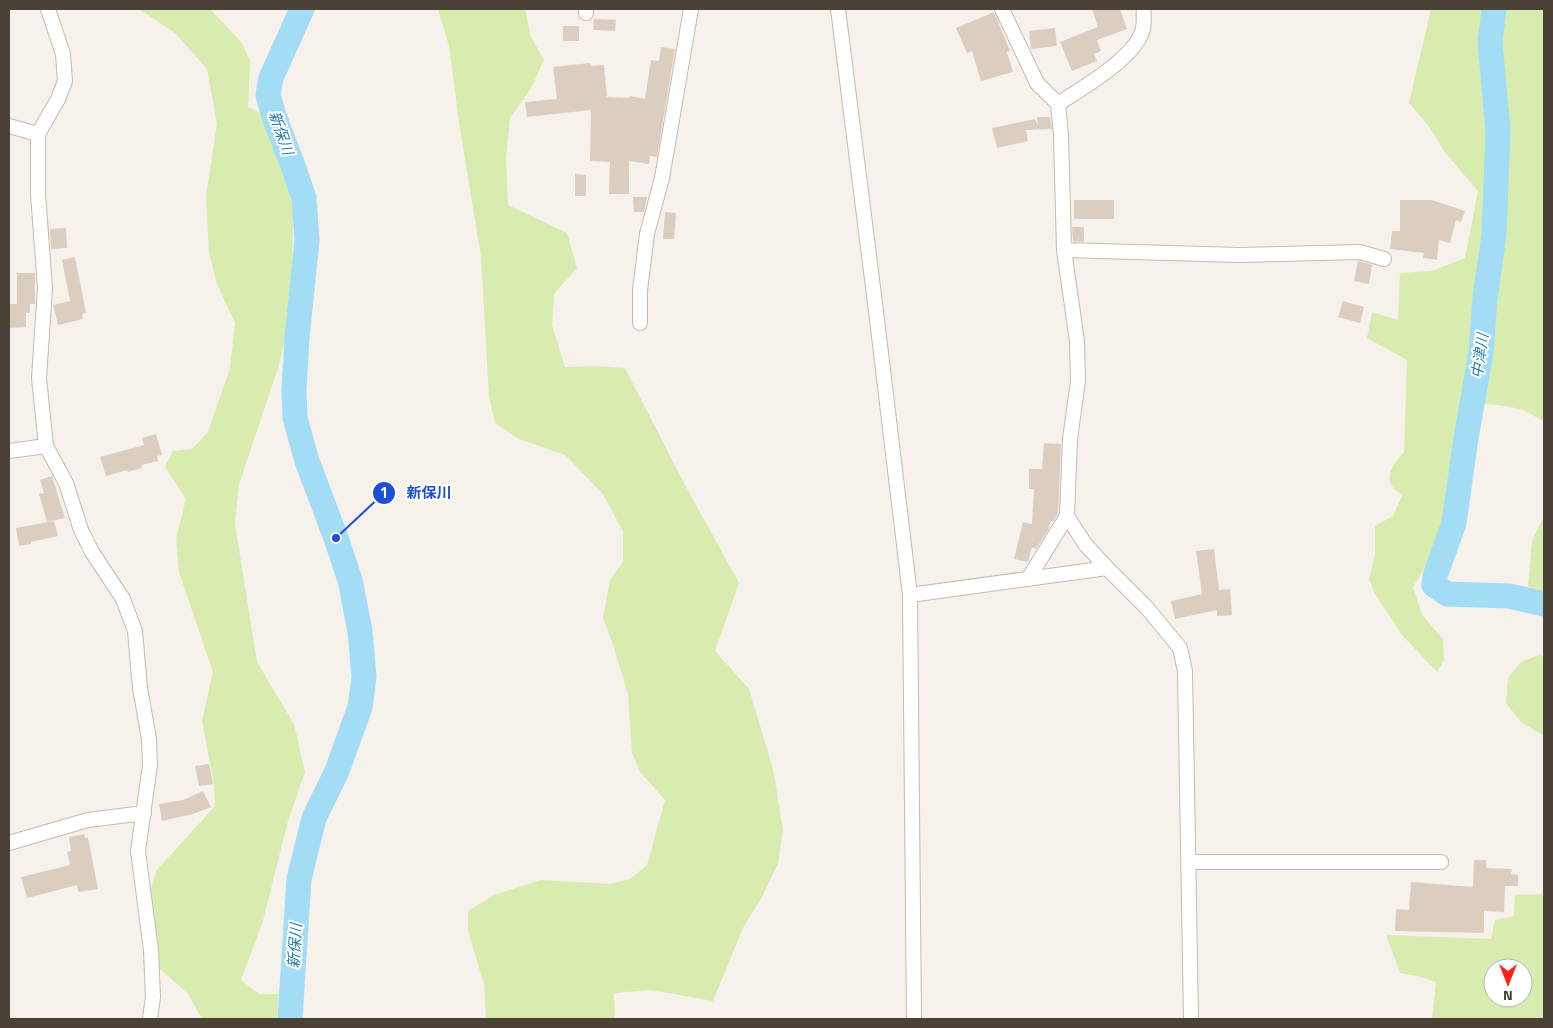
<svg xmlns="http://www.w3.org/2000/svg" width="1553" height="1028" font-family="'Titillium Web','Noto Sans JP',sans-serif">
  <style>
    .green { fill: #d8ecb0; fill-rule: evenodd }
    .lines { fill: none; stroke-linecap: round; stroke-linejoin: round }
    .river { stroke: #a3ddf5; stroke-width: 25 }
    .building { fill: #dbcec1 }
    .street-casing { stroke: #c5baae; stroke-width: 16 }
    .street { stroke: #fff; stroke-width: 14 }
    .labels { text-anchor: middle; stroke-width: 4; stroke-linejoin: round; paint-order: stroke }
    .water-label { font-size: 15px; font-style: italic; fill: #257ca4; stroke: #fff }
    .leader { fill: none; stroke: #1d4ed8; stroke-width: 2 }
    .callout-dot { fill: #1d4ed8; stroke: #fff; stroke-width: 2 }
    .mark-label { font-size: 15px; text-anchor: middle; font-weight: bold; fill: #fff }
    .callout-label { font-size: 15px; text-anchor: middle; font-weight: bold; fill: #1d4ed8; stroke: #fff; stroke-width: 4; stroke-linejoin: round; paint-order: stroke }
  </style>
  <rect width="100%" height="100%" fill="#f6f1ea"/>
  <!-- green -->
  <g class="green">
    <polygon points="139,9 210,9 242,43 250,61 248,107 264,114 284,168 293,209 292,310 279,365 239,484 235,524 257,662 294,724 305,772 288,821 263,921 241,980 259,994 279,994 277,1019 202,1019 188,994 158,967 151,889 156,871 215,806 214,785 202,721 213,672 179,572 176,538 186,499 165,467 173,451 192,449 208,432 230,368 235,323 217,284 209,253 206,196 217,124 207,69 175,33"/>
    <polygon points="438,9 525,9 531,37 544,60 531,88 510,118 506,158 508,205 567,233 577,268 554,294 552,325 565,367 593,366 625,368 685,485 739,583 715,651 749,689 773,769 783,830 778,863 762,897 743,928 713,1001 651,990 614,993 615,1019 486,1019 484,984 468,931 468,911 494,895 541,880 610,884 630,879 647,865 665,800 640,772 632,753 628,694 613,645 603,618 610,580 623,562 623,531 603,494 565,455 519,439 495,423 489,397 481,257 460,129 449,46"/>
    <path d="M 1431,9 L 1544,9 L 1544,422 C 1522,407 1508,405 1481,404 L 1464,500 L 1413,587 L 1422,615 L 1443,639 L 1444,660 L 1437,672 L 1402,635 L 1374,592 L 1369,579 L 1375,554 L 1375,526 L 1393,516 L 1402,496 C 1399,492 1392,488 1391,484 C 1385,472 1398,460 1404,452 L 1407,360 L 1367,338 L 1372,312 L 1398,320 L 1400,273 L 1432,271 L 1465,258 L 1478,191 L 1444,151 L 1428,125 L 1409,103 Z"/>
    <polygon points="1542,520 1544,520 1544,598 1528,586 1532,541"/>
    <polygon points="1539,655 1544,657 1544,736 1521,722 1506,703 1508,678 1521,662"/>
    <path d="M 1544,894 L 1544,1019 L 1432,1019 L 1436,982 L 1417,976 L 1400,973 L 1386,935 L 1491,939 L 1495,920 L 1514,916 L 1515,895 ZM 1493,968 L 1523,968 L 1523,998 L 1493,998 Z"/>
  </g>
  <g class="lines">
    <!-- river -->
    <g class="river">
      <polyline points="1494,9 1490,42 1498,131 1494,235 1485,298 1481,353 1466,438 1454,523 1435,576 1434,585 1447,594 1509,596 1544,604"/>
      <polyline points="290,1019 299,879 314,818 337,771 360,707 364,677 360,631 350,580 336,538 307,461 295,418 294,390 297,338 307,240 304,198 293,166 274,116 268,95 271,78 302,9"/>
    </g>
  </g>
  <!-- building -->
  <g class="building">
    <polygon points="1092,9 1120,9 1127,29 1097,40 1101,51 1094,54 1097,61 1072,71 1060,42 1098,27"/>
    <polygon points="994,12 1010,51 1007,52 1013,72 981,81 972,51 967,53 956,28"/>
    <polygon points="594,19 616,20 615,31 593,30"/>
    <rect x="563" y="26" width="16" height="15"/>
    <polygon points="1055,28 1057,46 1031,49 1029,31"/>
    <polygon points="661,47 675,49 657,157 650,156 649,164 629,161 629,194 609,194 610,162 590,161 591,110 527,117 525,102 557,99 553,67 590,63 591,66 604,65 607,97 629,98 630,96 645,99 651,60 659,61"/>
    <polygon points="1037,117 1050,117 1052,129 1026,130 1028,141 997,148 992,128 1035,119 1038,126"/>
    <polygon points="575,174 586,175 586,196 575,196"/>
    <polygon points="633,197 647,197 644,212 634,212"/>
    <rect x="1074" y="200" width="40" height="19"/>
    <polygon points="1400,200 1432,200 1465,211 1461,222 1456,220 1450,243 1439,240 1437,260 1423,258 1424,253 1390,249 1392,231 1400,231"/>
    <polygon points="665,212 676,213 674,239 663,239"/>
    <polygon points="1072,227 1084,227 1084,242 1073,241"/>
    <polygon points="66,228 67,248 51,249 50,229"/>
    <polygon points="75,257 86,313 82,314 83,319 58,325 53,305 70,301 62,260"/>
    <polygon points="1358,261 1372,265 1369,284 1354,281"/>
    <polygon points="17,273 35,273 35,304 30,304 30,313 26,313 26,327 9,328 9,304 17,304"/>
    <polygon points="1343,301 1364,307 1360,323 1338,317"/>
    <polygon points="156,434 162,455 157,456 158,461 141,465 142,468 128,472 127,470 106,476 100,457 144,445 142,438"/>
    <polygon points="1044,443 1061,444 1058,513 1054,521 1051,521 1048,530 1036,549 1032,547 1028,562 1014,559 1023,522 1032,524 1034,489 1029,489 1029,469 1042,469"/>
    <polygon points="52,476 65,518 47,522 39,494 44,493 40,480"/>
    <polygon points="54,521 58,536 31,542 31,544 19,546 16,528"/>
    <polygon points="1214,549 1219,590 1230,589 1232,615 1217,616 1217,610 1175,619 1171,601 1202,594 1196,551"/>
    <polygon points="209,764 213,784 199,786 195,766"/>
    <polygon points="203,791 211,807 193,814 162,821 159,804 183,800"/>
    <polygon points="84,834 85,838 88,838 98,889 78,892 77,885 27,898 21,877 70,865 67,852 71,851 69,837"/>
    <polygon points="1474,860 1486,860 1486,868 1512,869 1511,874 1518,875 1518,886 1505,886 1504,912 1484,911 1484,933 1395,931 1396,909 1409,910 1411,882 1473,887"/>
  </g>
  <g class="lines">
    <!-- street casing -->
    <g class="street-casing">
      <g id="street">
        <polyline points="48,9 63,54 65,81 58,99 38,134 38,194 45,288 39,378 46,446 66,483 81,530 92,552 123,599 135,631 140,688 149,739 150,765 138,851 151,950 153,997 150,1019"/>
        <polyline points="838,9 874,295 910,595 914,1019"/>
        <polyline points="1002,9 1037,83 1058,104 1061,135 1064,250 1077,341 1078,381 1070,439 1067,516 1028,579"/>
        <polyline points="586,13 586,9"/>
        <path d="M 1058,104 C 1082,88 1133,59 1142,32 C 1145,25 1143,16 1144,9"/>
        <polyline points="9,126 38,134"/>
        <polyline points="1064,250 1239,255 1360,252 1384,259"/>
        <polyline points="640,323 640,290 647,234 662,178 691,9"/>
        <polyline points="9,451 46,446"/>
        <polyline points="1067,516 1085,544 1107,568 1147,608 1180,648 1185,671 1191,1019"/>
        <polyline points="910,595 1107,568"/>
        <polyline points="9,843 88,820 144,813"/>
        <polyline points="1189,862 1441,862"/>
      </g>
    </g>
    <!-- street -->
    <use href="#street" class="street"/>
  </g>
  <g class="labels">
    <!-- water labels -->
    <g class="water-label">
      <text transform="translate(281 133) rotate(71)" y="5">新保川</text>
      <text transform="translate(1480 356) rotate(-82)" y="5">中津川</text>
      <text transform="translate(295 946) rotate(-86)" y="5">新保川</text>
    </g>
  </g>
  <!-- callouts -->
  <path class="leader" d="M336 538L384 493"/>
  <g class="callout-dot">
    <circle cx="336" cy="538" r="5"/>
    <circle cx="384" cy="493" r="12"/>
  </g>
  <g class="mark-label">
    <text x="384" y="498">1</text>
  </g>
  <g class="callout-label">
    <text x="429" y="498">新保川</text>
  </g>
  <!-- border -->
  <rect width="1553" height="1028" fill="none" stroke="#4a4137" stroke-width="20"/>
  <!-- north arrow -->
  <g transform="translate(1508 983) rotate(180)"><circle r="24" fill="#ffffff" stroke="#b7b3af"/>
  <path d="M0-4L9 19L0 12L-9 19Z" fill="#ff2117"/>
  <text y="-8" font-size="14" font-weight="bold" text-anchor="middle" fill="#4a4137">N</text>
  </g>
</svg>
